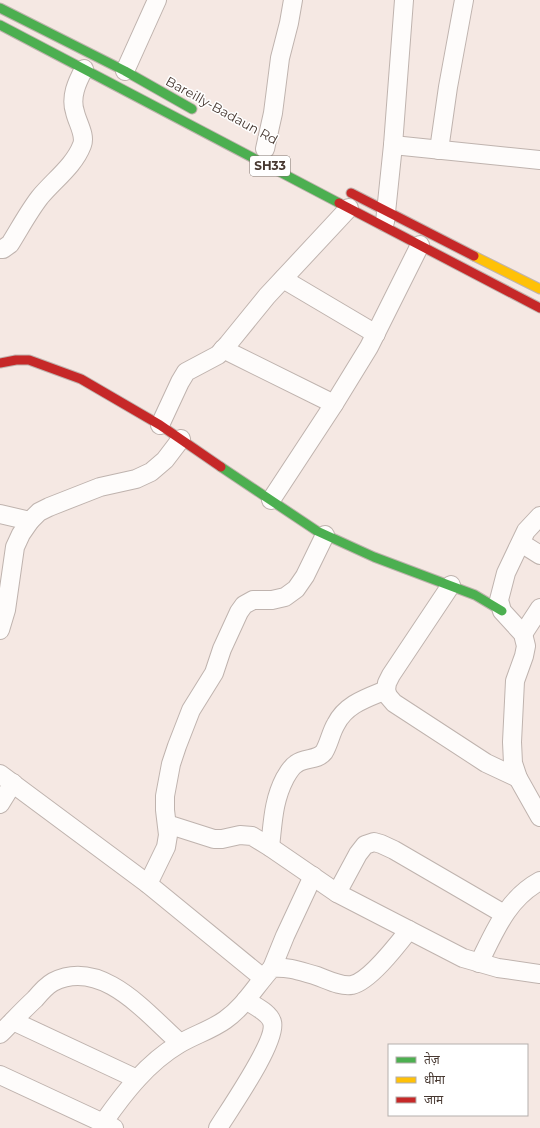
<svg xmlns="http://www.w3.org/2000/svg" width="540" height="1128" font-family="Montserrat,'Noto Sans Devanagari',sans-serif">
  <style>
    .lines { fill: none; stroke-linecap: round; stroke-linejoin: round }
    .street-casing { stroke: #bfb3ae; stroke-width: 20 }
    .fast-casing { stroke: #bfb3ae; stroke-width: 11 }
    .slow-casing { stroke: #bfb3ae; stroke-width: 11 }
    .jam-casing { stroke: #bfb3ae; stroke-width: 11 }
    .street { stroke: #fefcfb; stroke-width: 18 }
    .fast { stroke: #4caf50; stroke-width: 9 }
    .slow { stroke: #ffc107; stroke-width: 9 }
    .jam { stroke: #c62828; stroke-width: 9 }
    .labels { text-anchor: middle; stroke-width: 3; stroke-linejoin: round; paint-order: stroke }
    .shield { fill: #fff; stroke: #7e746f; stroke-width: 1 }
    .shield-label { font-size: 12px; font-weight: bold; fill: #473831 }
    .street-label { font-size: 13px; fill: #473831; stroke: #fff }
  </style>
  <rect width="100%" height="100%" fill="#f5e8e3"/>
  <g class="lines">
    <!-- street casing -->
    <g class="street-casing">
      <g id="street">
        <polyline points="125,71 157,0"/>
        <polyline points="393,145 540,160"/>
        <polyline points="265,149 273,113 280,58 289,23 293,0"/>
        <polyline points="439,150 448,87 464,0"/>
        <polyline points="385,222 393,145 404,0"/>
        <path d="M 0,249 L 3,249 L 10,244 C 20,228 29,211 40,197 C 54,180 74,166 82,145 C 86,135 77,122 75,112 C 70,97 77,82 84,69"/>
        <polyline points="283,279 376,334"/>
        <polyline points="223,349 334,404"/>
        <polyline points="160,425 180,382 186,372 218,355 228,344 267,296 349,208"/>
        <polyline points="271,500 334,404 369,347 420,245"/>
        <polyline points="0,514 30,521"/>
        <polyline points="540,516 526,531 506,573 499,600 502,611 523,634 526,646 524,656 515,681 512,742 513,763 518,778 540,817"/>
        <polyline points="521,543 540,555"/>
        <polyline points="451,585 391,675 387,683 386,690 388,696 394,703 486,763 518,778"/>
        <polyline points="0,630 6,610 15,547 21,534 30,521 39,512 49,507 100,487 136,479 151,472 165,460 181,439"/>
        <polyline points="523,634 540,608"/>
        <polyline points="0,774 148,884 263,978"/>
        <polyline points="0,804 13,783"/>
        <polyline points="167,824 214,839 222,839 240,835 252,836 270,847 337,893 463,958 498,968 540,974"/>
        <path d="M 270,847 C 273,822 273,801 285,778 C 288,773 291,767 296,764 C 305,757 317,761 324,752 C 329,744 331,732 336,724 C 346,704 367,698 386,690"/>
        <polyline points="148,884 166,847 168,835 165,810 165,796 171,764 177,746 191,710 214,673 222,649 239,612 244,605 253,600 272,600 285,597 296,589 305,576 325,535"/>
        <polyline points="337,893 358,854 365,845 374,842 381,844 394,850 504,914"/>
        <path d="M 479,963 C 495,931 507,899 540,881"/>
        <polyline points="272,968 285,936 313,876"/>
        <polyline points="13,1021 137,1079"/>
        <path d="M 0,1034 C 12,1022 23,1010 35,999 C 40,993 46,986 53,982 C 102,957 147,1014 180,1043"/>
        <polyline points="0,1075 114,1128"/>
        <path d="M 103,1123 C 124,1093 147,1063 179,1044 C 194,1035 211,1030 225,1020 C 245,1006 256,985 272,968 C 291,967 299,971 317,976 C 328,980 341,987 352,985 C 370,981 398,944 409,930"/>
        <path d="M 218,1128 C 229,1110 278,1040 272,1022 C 269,1012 254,1006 246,1000"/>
      </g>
    </g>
    <!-- fast casing -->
    <g class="fast-casing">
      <g id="fast">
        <polyline points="0,8 125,71 192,109"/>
        <polyline points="0,25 339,203"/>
        <polyline points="221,467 317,531 374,557 475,595 502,611"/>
      </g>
    </g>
    <!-- slow casing -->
    <g class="slow-casing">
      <polyline id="slow" points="474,256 540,289"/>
    </g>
    <!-- jam casing -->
    <g class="jam-casing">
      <g id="jam">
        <polyline points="351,193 474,256"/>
        <polyline points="339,203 540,308"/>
        <polyline points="0,363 16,360 29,360 81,379 160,425 221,467"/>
      </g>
    </g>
    <!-- street -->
    <use href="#street" class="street"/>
    <!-- fast -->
    <use href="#fast" class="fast"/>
    <!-- slow -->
    <use href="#slow" class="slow"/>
    <!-- jam -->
    <use href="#jam" class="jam"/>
  </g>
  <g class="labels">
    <!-- shield labels -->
    <rect class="shield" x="250" y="156" width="40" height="20" rx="3"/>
    <g class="shield-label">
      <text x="270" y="170">SH33</text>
    </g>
    <!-- street labels -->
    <g class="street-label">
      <text transform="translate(222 110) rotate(29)" y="5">Bareilly-Badaun Rd</text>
    </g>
  </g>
  <!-- legend -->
  <rect x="388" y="1044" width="140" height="72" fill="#ffffff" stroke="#b5afad"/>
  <rect x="396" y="1057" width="20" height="6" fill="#4caf50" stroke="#b5afad"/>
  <text x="424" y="1064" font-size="12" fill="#473831">तेज़</text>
  <rect x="396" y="1077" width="20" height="6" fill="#ffc107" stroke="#b5afad"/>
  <text x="424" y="1084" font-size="12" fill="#473831">धीमा</text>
  <rect x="396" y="1097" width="20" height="6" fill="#c62828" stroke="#b5afad"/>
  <text x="424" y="1104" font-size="12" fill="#473831">जाम</text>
</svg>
